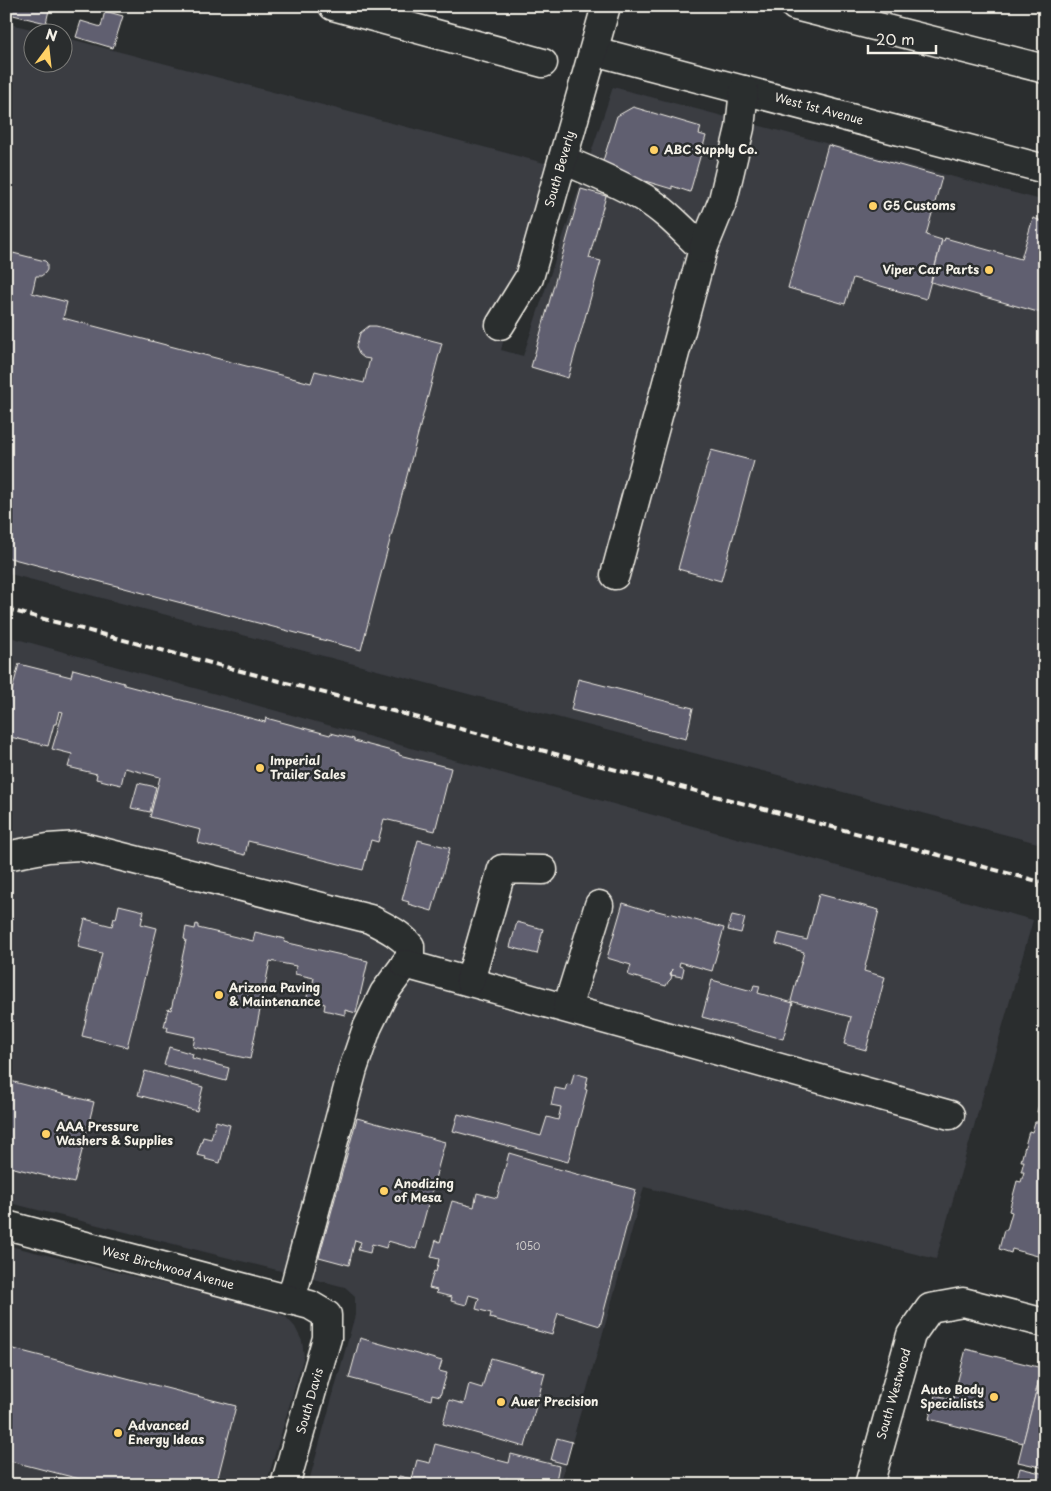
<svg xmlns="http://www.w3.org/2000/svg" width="1051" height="1491" font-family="'Playpen Sans',sans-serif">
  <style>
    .built { fill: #3a3c42 }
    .building { fill: #605e70; stroke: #f4f1e8 }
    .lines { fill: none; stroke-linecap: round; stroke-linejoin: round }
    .minor-casing { stroke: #f4f1e8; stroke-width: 31 }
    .minor { stroke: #2a2d2e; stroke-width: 28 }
    .rail { stroke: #f4f1e8; stroke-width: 4; stroke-dasharray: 8 4; stroke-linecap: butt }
    .poi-dot { fill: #ffd166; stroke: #2a2d2e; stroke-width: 2 }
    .labels { text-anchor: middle; stroke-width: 5; stroke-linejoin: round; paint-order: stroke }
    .number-label { font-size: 10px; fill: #cfccca }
    .street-label { font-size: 12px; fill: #f4f1e8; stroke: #2a2d2e }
    .poi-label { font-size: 12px; font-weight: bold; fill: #f4f1e8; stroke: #2a2d2e; text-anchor: start }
  </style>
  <rect width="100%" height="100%" fill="#2a2d2e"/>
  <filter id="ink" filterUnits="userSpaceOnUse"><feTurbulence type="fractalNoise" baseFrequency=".02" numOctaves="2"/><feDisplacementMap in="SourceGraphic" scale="10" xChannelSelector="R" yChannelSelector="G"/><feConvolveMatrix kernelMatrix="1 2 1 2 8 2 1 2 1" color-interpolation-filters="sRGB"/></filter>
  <g filter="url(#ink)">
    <!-- built -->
    <g class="built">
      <polygon points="6,23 44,32 32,32 32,62 62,62 63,37 548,164 501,350 523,356 613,87 1045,201 1045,845 6,573"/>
      <polygon points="6,636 1033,920 936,1259 644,1187 560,1485 308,1485 355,1315 355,1296 345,1287 6,1202"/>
      <polygon points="6,1245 272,1310 286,1317 295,1327 302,1341 304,1356 266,1485 6,1485"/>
    </g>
    <!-- building -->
    <g class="building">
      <polygon points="11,6 50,6 46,23 9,14"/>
      <polygon points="105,11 123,16 113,48 76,37 81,21 101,27"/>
      <polygon points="633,107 701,127 699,134 706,136 690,192 672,186 672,189 645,181 644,186 602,164 617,116"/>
      <polygon points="828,145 942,177 926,235 942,240 926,299 853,278 845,304 788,288"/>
      <polygon points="581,189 606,196 589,258 601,261 568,378 531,367"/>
      <polygon points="1033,218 1045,222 1045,314 931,282 942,240 944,241 945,238 1021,259"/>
      <polygon points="13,253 45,261 47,263 47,270 45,273 41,276 36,276 32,293 67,302 63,318 311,383 315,371 364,383 370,359 364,358 359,354 356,347 360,333 369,326 376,326 442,343 361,650 6,557 6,260 11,261"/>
      <polygon points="711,450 754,461 721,581 678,569"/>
      <polygon points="19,664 71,677 73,669 124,683 124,685 265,722 266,718 330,735 331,733 354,739 354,741 399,753 399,755 451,768 435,831 384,819 378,842 371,840 363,870 248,841 245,855 198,843 201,830 150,817 160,777 125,768 121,785 96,779 97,774 68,767 72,754 52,749 63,712 59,711 56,724 54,724 48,746 6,736 6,713"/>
      <polygon points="578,679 693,708 686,739 571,710"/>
      <polygon points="138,783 156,787 150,812 131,808"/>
      <polygon points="418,840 450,848 432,911 408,904 409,902 402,900"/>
      <polygon points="819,894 879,910 864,971 885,977 866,1050 844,1044 851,1017 791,1001 804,952 776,944 779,933 807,940"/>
      <polygon points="623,903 649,911 650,909 669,914 669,913 724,928 712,971 680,962 679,966 684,968 682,977 671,975 672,969 670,975 672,975 671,979 668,982 666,986 628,975 631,965 607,958"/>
      <polygon points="119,905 144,911 141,924 157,928 127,1047 82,1036 102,953 78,947 85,919 112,926 114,918 116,919"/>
      <polygon points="732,915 745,918 741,933 728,930"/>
      <polygon points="517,922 543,929 537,954 510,947"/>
      <polygon points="196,924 198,925 198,928 253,941 255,932 285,939 284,942 368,961 356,1013 345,1010 345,1015 324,1010 325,1004 306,1000 309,990 311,990 314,978 295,974 296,966 270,961 250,1059 193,1047 195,1037 167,1031 168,1027 164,1027 168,1009 171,1010 186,940 184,939 186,927 195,929"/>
      <polygon points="712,980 752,991 754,985 760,986 758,993 793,1003 783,1039 702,1017"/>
      <polygon points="169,1047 193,1054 192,1058 229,1068 226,1081 164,1065"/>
      <polygon points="145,1071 203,1087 197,1111 138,1095"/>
      <polygon points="574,1073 588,1077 585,1089 587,1090 568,1162 453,1131 458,1114 541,1136 547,1117 558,1120 561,1107 551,1105 555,1088 565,1090 567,1084 571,1085"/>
      <polygon points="6,1080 94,1102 74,1183 6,1166"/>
      <polygon points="1045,1083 1045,1258 1012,1249 1011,1253 999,1249 1004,1230 1007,1230 1012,1212 1009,1211 1017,1181 1021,1182 1024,1172 1021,1172 1024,1161 1021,1161 1029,1131 1032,1132 1035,1122 1038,1122 1040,1113 1037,1112"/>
      <polygon points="357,1118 445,1142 416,1249 388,1241 386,1248 372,1244 370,1253 358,1250 361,1242 355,1240 349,1265 319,1257"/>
      <polygon points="216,1121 230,1125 220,1163 205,1159 206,1157 197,1155 203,1137 211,1139"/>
      <polygon points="509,1153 536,1161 536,1163 636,1190 600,1326 558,1313 552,1335 490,1318 491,1313 476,1309 479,1298 469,1295 466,1305 451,1301 452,1297 436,1293 437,1290 429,1288 434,1271 436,1272 439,1259 431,1257 436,1240 440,1242 452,1201 474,1207 477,1193 497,1198"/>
      <polygon points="360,1338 442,1361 439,1371 447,1373 440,1396 432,1394 431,1400 349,1378"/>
      <polygon points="6,1347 236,1406 216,1485 103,1485 6,1460"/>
      <polygon points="966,1349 1042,1368 1023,1443 929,1419 935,1395 953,1399"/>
      <polygon points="491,1358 545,1373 525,1447 443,1424 449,1400 464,1404 469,1384 482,1388"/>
      <polygon points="1043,1364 1045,1364 1045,1468 1018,1462"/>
      <polygon points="557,1438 572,1442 566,1464 551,1460"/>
      <polygon points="435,1444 509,1463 511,1454 559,1466 555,1485 533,1485 506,1478 504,1483 510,1485 397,1485 399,1476 412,1479 417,1460 430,1463"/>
      <polygon points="1020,1468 1045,1474 1045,1485 1015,1485"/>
    </g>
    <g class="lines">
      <!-- minor casing -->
      <g class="minor-casing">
        <g id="minor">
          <polyline points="333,6 543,63"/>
          <polyline points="795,6 1045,69"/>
          <polyline points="594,51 1045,169"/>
          <path d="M 563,160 C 590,171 618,183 644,198 C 666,211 684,231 703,249 L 615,575"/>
          <polyline points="703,249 723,200 740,128 744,90"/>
          <polyline points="500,325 529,278 606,6"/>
          <path d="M 6,856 L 48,848 L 79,846 L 370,919 C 385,927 399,933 410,946 L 410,958 L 384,993 L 367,1028 L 353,1069 L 291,1300"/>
          <polyline points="405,964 950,1115"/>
          <polyline points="470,981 502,869 543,870"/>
          <polyline points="567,1008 599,905"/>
          <polyline points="6,1225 310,1305 327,1315 327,1338 285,1485"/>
          <polyline points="869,1485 911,1335 930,1308 963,1302 1045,1323"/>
        </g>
      </g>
      <!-- minor -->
      <use href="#minor" class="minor"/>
      <!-- rail -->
      <polyline class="rail" points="6,609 1045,883"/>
    </g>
  </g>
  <!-- markers -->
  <g class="poi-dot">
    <circle cx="654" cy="150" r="5"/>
    <circle cx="873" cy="206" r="5"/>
    <circle cx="989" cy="270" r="5"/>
    <circle cx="260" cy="768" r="5"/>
    <circle cx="219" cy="995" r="5"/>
    <circle cx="46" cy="1134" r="5"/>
    <circle cx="384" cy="1191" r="5"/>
    <circle cx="994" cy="1397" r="5"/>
    <circle cx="501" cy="1402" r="5"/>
    <circle cx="118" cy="1433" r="5"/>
  </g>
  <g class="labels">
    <!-- number labels -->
    <g class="number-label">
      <text x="528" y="1250">1050</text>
    </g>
    <!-- street labels -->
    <g class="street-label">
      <text transform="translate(819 109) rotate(15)" y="4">West 1st Avenue</text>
      <text transform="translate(560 169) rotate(-74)" y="4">South Beverly</text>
      <text transform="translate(168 1268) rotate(15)" y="4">West Birchwood Avenue</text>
      <text transform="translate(894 1394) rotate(-74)" y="4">South Westwood</text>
      <text transform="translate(310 1401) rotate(-74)" y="4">South Davis</text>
    </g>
    <!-- poi labels -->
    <g class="poi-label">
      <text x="664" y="154">ABC Supply Co.</text>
      <text x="883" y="210">G5 Customs</text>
      <text x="979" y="274" text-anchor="end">Viper Car Parts</text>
      <text x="270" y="765">Imperial<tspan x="270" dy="14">Trailer Sales</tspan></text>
      <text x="229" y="992">Arizona Paving<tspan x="229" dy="14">&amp; Maintenance</tspan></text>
      <text x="56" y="1131">AAA Pressure<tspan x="56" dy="14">Washers &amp; Supplies</tspan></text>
      <text x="394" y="1188">Anodizing<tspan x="394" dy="14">of Mesa</tspan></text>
      <text x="984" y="1394" text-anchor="end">Auto Body<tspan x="984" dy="14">Specialists</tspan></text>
      <text x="511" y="1406">Auer Precision</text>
      <text x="128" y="1430">Advanced<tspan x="128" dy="14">Energy Ideas</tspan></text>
    </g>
  </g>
  <!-- margin -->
  <rect width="1051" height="1491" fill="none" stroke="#2a2d2e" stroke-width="25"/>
  <rect x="12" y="12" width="1026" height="1466" fill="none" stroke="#f4f1e8" stroke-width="2" filter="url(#ink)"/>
  <!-- north arrow -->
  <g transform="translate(48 48) rotate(15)"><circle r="24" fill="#2a2d2e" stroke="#7b7b78"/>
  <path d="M0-4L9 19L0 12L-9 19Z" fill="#ffd166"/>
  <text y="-8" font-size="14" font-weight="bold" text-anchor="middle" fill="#f4f1e8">N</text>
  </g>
  <!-- scale -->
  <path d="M868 45v8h68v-8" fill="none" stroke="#f4f1e8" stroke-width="2.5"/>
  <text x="876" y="45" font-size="15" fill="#f4f1e8" stroke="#2a2d2e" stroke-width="4" paint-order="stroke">20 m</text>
</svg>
